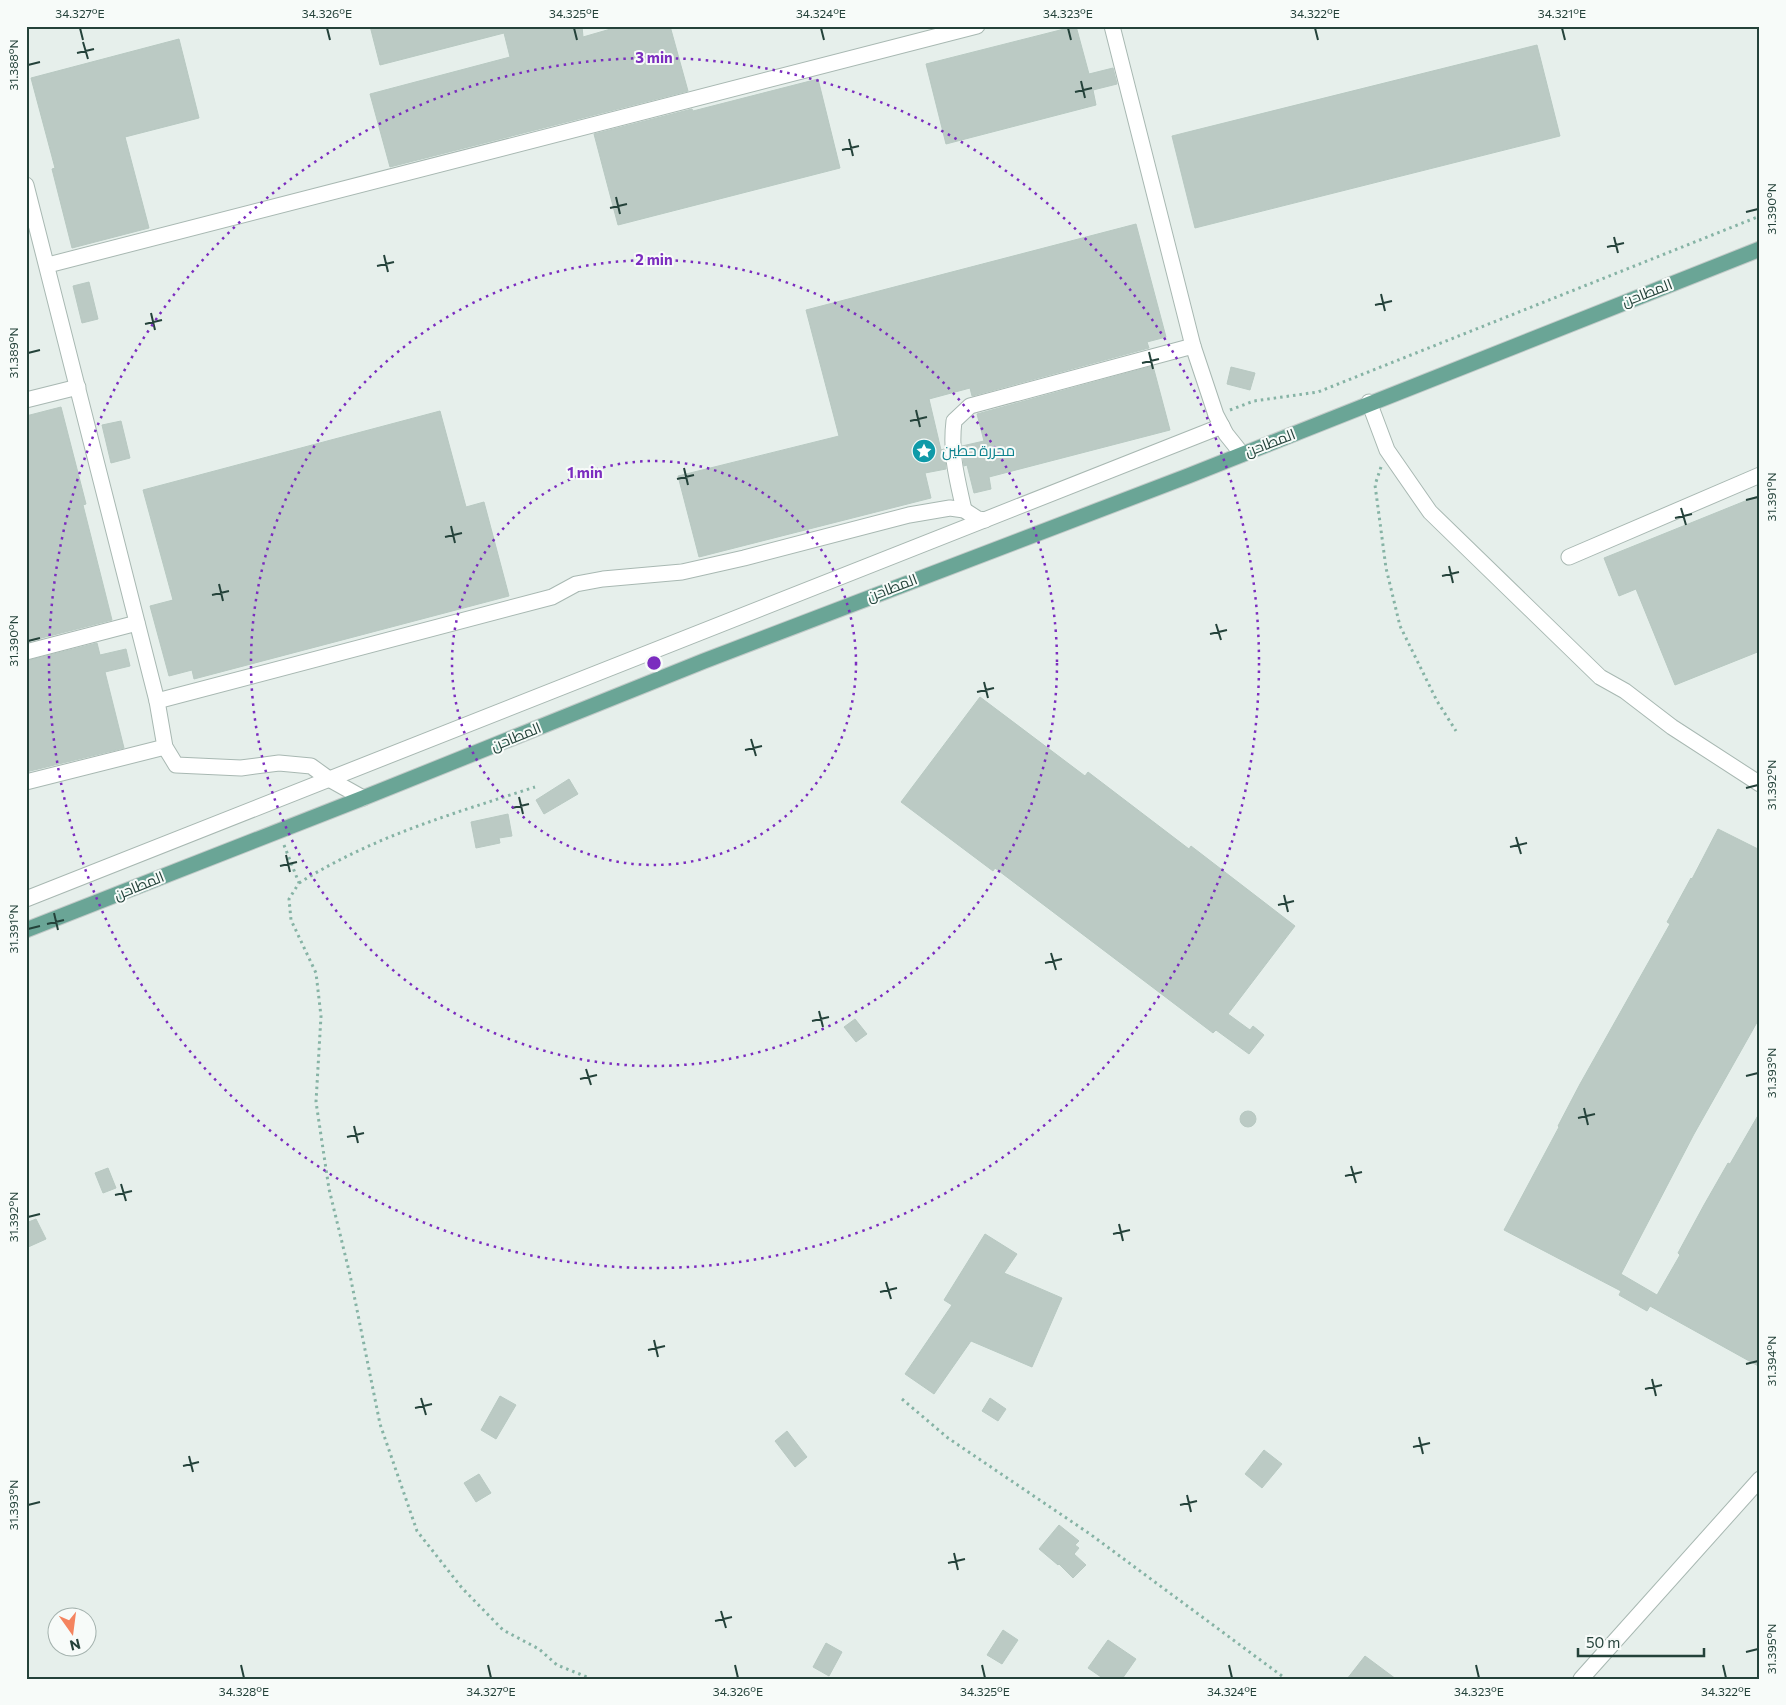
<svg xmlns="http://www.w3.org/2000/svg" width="1786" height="1705" font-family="Commissioner,Cairo,sans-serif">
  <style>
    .building { fill: #bbcac4; stroke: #b8c9c2 }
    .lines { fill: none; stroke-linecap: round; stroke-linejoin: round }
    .minor-casing { stroke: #a8b8b2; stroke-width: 17 }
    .major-casing { stroke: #c2cac8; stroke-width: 17 }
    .path { stroke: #86b3a5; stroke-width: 3; stroke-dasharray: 2.5 4; stroke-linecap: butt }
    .minor { stroke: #fff; stroke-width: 15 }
    .major { stroke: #6aa596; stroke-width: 15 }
    .ticks { fill: none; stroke: #24423a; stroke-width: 2 }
    .ring { fill: none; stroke: #7b2cbf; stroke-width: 2.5; stroke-dasharray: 2.5 5 }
    .labels { text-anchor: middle; stroke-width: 4; stroke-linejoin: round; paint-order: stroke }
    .street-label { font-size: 15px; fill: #24423a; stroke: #f7fbf9 }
    .culture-label { font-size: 15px; fill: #0d838f; stroke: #f7fbf9; text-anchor: start }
    .centre { fill: #7b2cbf; stroke: #f7fbf9; stroke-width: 2.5 }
    .ring-label { font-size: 15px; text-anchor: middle; font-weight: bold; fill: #7b2cbf; stroke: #f7fbf9; stroke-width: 4; stroke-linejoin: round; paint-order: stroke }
    .neatline { fill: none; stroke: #24423a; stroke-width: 2 }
    .ticks-label { font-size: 12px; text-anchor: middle; fill: #24423a }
  </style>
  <rect width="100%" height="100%" fill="#e6efeb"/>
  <!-- building -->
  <g class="building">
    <polygon points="370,26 582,26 583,37 621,26 670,26 688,91 390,167 370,94 510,57 504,33 380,65"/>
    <polygon points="1076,26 1089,74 1113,68 1117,84 1093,90 1096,105 946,144 926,64"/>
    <polygon points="179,39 199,118 125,137 149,228 72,248 52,169 55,168 31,78"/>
    <polygon points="1537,45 1560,136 1195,228 1172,136"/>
    <polygon points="818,79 840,168 618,225 594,134 692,109 693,111"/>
    <polygon points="1136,224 1166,337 1147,342 1149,348 972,396 970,388 929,399 941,450 944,449 946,469 925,473 931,498 699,557 678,476 839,436 806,310"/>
    <polygon points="89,282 98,319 82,323 73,286"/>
    <polygon points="1153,366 1170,430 989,477 991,489 974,493 967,465 964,466 962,446 984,441 977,414"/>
    <polygon points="1231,367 1255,373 1250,390 1227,384"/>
    <polygon points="61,407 86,504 83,505 112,620 26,642 26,416"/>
    <polygon points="440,411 466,507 484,502 509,596 194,679 192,670 169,676 150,606 173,600 143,490"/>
    <polygon points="121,421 130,458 111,463 102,425"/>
    <polygon points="1760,495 1760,651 1675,685 1636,589 1619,596 1604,558"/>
    <polygon points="97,643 100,655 126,649 130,666 105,672 124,748 26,772 26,661"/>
    <polygon points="980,697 1085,776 1088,772 1189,849 1191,846 1295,926 1228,1014 1250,1030 1253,1026 1264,1035 1249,1054 1216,1030 1213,1033 995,868 993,871 901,802"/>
    <polygon points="569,779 578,794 544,814 536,800"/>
    <polygon points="508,814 512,836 499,838 500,843 476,848 471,822"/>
    <polygon points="1718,829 1760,850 1760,1017 1694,1134 1621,1274 1657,1295 1680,1255 1678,1253 1704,1205 1728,1163 1730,1164 1760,1112 1760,1367 1650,1306 1647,1311 1619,1295 1621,1291 1504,1230 1559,1127 1558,1126 1580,1084 1670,924 1667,922 1691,878 1692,879"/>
    <polygon points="855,1019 867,1034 856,1042 844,1027"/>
    <circle cx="1248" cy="1119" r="8"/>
    <polygon points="108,1168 116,1188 103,1193 95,1173"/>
    <polygon points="36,1219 46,1239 26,1248 26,1223"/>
    <polygon points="985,1234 1017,1254 1004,1273 1062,1298 1032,1367 971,1341 934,1394 905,1374 952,1305 944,1300"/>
    <polygon points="500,1396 516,1405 496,1439 481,1430"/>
    <polygon points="990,1398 1006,1409 998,1421 982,1411"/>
    <polygon points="787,1431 807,1457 795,1467 775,1441"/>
    <polygon points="1264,1450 1282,1464 1262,1488 1245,1474"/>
    <polygon points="479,1474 491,1493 476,1502 464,1483"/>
    <polygon points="1059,1525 1079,1541 1075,1545 1079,1548 1074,1554 1086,1565 1073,1578 1059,1564 1058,1565 1039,1549"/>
    <polygon points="1003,1630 1018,1640 1002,1664 987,1655"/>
    <polygon points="1108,1640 1136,1659 1122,1679 1104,1679 1088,1668"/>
    <polygon points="826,1643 842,1652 829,1676 813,1667"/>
    <polygon points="1365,1656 1396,1679 1347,1679"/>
  </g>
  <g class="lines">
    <!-- minor casing -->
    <g class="minor-casing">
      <g id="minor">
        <polyline points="1112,26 1193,346 1216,415 1226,434 1242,454"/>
        <polyline points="26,185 157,701 165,747 176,765 241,768 279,763 311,766 329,779 363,798"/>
        <polyline points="48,265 977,26"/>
        <polyline points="26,400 78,387"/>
        <polyline points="1369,402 1387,450 1430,512 1600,677 1625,691 1672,727 1760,784"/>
        <path d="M 964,510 C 957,478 950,454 954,421 L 970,406 L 1193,346"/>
        <polyline points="1569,557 1760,475"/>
        <polyline points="26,652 137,623"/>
        <polyline points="157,701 552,597 576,584 603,579 682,572 744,558 909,515 950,508 964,510 978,519 985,520"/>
        <polyline points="26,782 165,747"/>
        <polyline points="26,899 1222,426"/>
        <polyline points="1581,1679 1760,1479"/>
      </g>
    </g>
    <!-- major casing -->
    <g class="major-casing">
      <polyline id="major" points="26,930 363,798 704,661 1188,476 1760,249"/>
    </g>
    <!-- path -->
    <g class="path">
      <polyline points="1230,410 1254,401 1318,392 1760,216"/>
      <polyline points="1381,467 1375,485 1386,568 1400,626 1437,701 1456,731"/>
      <polyline points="284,845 299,883 289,899 291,920 316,973 321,1016 316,1102 329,1189 350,1275 380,1424 417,1531 462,1588 503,1630 539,1649 557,1665 592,1679"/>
      <path d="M 299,883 C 374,836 452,814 535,787"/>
      <polyline points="902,1399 948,1438 1090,1534 1286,1679"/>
    </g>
    <!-- minor -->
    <use href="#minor" class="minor"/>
    <!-- major -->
    <use href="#major" class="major"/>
  </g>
  <!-- ticks -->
  <path class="ticks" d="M 80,28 L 83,40M 327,28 L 330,40M 574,28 L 577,40M 821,28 L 824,40M 1068,28 L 1071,40M 1315,28 L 1318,40M 1562,28 L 1565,40M 83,42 L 88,59M 77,53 L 94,49M 28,65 L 40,62M 1081,81 L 1085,98M 1075,92 L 1092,88M 849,139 L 853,156M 842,150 L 859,146M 616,197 L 620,214M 610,208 L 627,204M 1746,212 L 1758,209M 1614,237 L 1618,253M 1607,247 L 1624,243M 384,255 L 388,272M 377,266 L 394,262M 1381,294 L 1385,311M 1375,305 L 1392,301M 151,313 L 155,330M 145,324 L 162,320M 1149,352 L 1153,369M 28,353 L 40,350M 1142,363 L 1159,359M 916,410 L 920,427M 910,421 L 927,417M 684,468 L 688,485M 677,479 L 694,475M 1746,500 L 1758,497M 1681,508 L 1686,525M 1675,518 L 1692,514M 451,526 L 455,543M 445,537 L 462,533M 1449,566 L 1453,583M 1442,576 L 1459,572M 219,584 L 223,601M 212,595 L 229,591M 1216,624 L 1221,640M 1210,634 L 1227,630M 28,641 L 40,638M 984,682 L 988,698M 977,692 L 994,688M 751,739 L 756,756M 745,750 L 762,746M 1746,788 L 1758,785M 519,797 L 523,814M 512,808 L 529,804M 1516,837 L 1521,854M 1510,847 L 1527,843M 286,855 L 290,872M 280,866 L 297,862M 1284,895 L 1288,912M 1278,905 L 1294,901M 54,913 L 58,930M 47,924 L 64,920M 28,929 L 40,926M 1051,953 L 1056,970M 1045,963 L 1062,959M 819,1011 L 823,1027M 812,1021 L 829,1017M 586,1069 L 591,1085M 1746,1076 L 1758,1073M 580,1079 L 597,1075M 1584,1108 L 1588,1125M 1578,1118 L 1595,1114M 354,1126 L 358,1143M 347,1137 L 364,1133M 1351,1166 L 1356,1183M 1345,1176 L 1362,1172M 121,1184 L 126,1201M 115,1195 L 132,1191M 28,1217 L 40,1214M 1119,1224 L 1123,1241M 1113,1234 L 1130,1230M 886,1282 L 891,1299M 880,1292 L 897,1288M 654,1340 L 658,1357M 648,1350 L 665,1346M 1746,1364 L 1758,1361M 1652,1379 L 1656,1396M 1645,1389 L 1662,1385M 421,1398 L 426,1415M 415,1408 L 432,1404M 1419,1437 L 1423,1454M 1413,1447 L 1430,1443M 189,1456 L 193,1472M 183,1466 L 199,1462M 1187,1495 L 1191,1512M 28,1505 L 40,1502M 1180,1505 L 1197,1501M 954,1553 L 958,1570M 948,1563 L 965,1559M 721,1611 L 726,1628M 715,1621 L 732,1617M 1746,1652 L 1758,1649M 241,1665 L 244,1678M 488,1665 L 491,1678M 735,1665 L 738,1678M 982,1665 L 985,1678M 1229,1665 L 1232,1678M 1476,1665 L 1479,1678M 1723,1665 L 1726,1678"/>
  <!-- distance rings -->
  <g class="ring">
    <circle cx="654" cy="663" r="202"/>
    <circle cx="654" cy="663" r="403"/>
    <circle cx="654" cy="663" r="605"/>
  </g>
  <!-- icons -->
  <defs>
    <g id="sight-disc" transform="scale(1.25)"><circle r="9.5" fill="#0f9aa8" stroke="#f7fbf9"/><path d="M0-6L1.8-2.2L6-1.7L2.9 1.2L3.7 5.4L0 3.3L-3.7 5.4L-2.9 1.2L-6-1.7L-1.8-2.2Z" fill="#fff"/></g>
  </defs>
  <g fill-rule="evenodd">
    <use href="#sight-disc" x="924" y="451"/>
  </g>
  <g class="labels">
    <!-- street labels -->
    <g class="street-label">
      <text transform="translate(1647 293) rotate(-21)" y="5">المطاحن</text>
      <text transform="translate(1270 443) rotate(-21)" y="5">المطاحن</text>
      <text transform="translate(892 588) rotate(-21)" y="5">المطاحن</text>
      <text transform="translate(516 737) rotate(-22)" y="5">المطاحن</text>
      <text transform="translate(139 886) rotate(-22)" y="5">المطاحن</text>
    </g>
    <!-- culture labels -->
    <g class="culture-label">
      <text x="942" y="456">محررة حطين</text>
    </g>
  </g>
  <circle cx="654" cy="663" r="8" class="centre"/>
  <g class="ring-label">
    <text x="654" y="63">3 min</text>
    <text x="654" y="265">2 min</text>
    <text x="585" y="478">1 min</text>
  </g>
  <!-- border -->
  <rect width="1786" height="1705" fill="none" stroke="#f7fbf9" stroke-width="55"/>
  <!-- north arrow -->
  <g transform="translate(72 1632) rotate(166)"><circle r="24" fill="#f7fbf9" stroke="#a3b1ad"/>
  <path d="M0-4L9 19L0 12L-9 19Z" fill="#f4845f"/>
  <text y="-8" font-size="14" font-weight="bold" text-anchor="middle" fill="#24423a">N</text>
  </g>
  <!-- scale -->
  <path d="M1578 1648v8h126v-8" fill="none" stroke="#24423a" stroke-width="2.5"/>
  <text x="1586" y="1648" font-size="15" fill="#24423a" stroke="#f7fbf9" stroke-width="4" paint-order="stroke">50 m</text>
  <rect x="28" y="28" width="1730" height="1650" class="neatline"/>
  <g class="ticks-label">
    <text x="80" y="18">34.327°E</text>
    <text x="327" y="18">34.326°E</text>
    <text x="574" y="18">34.325°E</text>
    <text x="821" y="18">34.324°E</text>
    <text x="1068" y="18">34.323°E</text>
    <text x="1315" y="18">34.322°E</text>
    <text x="1562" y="18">34.321°E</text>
    <text transform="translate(14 65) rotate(-90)" y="4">31.388°N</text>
    <text transform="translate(1772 209) rotate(-90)" y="4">31.390°N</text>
    <text transform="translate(14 353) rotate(-90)" y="4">31.389°N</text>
    <text transform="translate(1772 497) rotate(-90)" y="4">31.391°N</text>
    <text transform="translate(14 641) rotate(-90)" y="4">31.390°N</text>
    <text transform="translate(1772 785) rotate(-90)" y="4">31.392°N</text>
    <text transform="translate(14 929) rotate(-90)" y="4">31.391°N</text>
    <text transform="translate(1772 1073) rotate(-90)" y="4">31.393°N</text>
    <text transform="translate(14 1217) rotate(-90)" y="4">31.392°N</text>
    <text transform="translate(1772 1361) rotate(-90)" y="4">31.394°N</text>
    <text transform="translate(14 1505) rotate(-90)" y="4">31.393°N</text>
    <text transform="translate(1772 1649) rotate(-90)" y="4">31.395°N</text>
    <text x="244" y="1696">34.328°E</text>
    <text x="491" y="1696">34.327°E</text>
    <text x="738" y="1696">34.326°E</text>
    <text x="985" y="1696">34.325°E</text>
    <text x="1232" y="1696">34.324°E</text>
    <text x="1479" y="1696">34.323°E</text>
    <text x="1726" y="1696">34.322°E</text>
  </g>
</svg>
